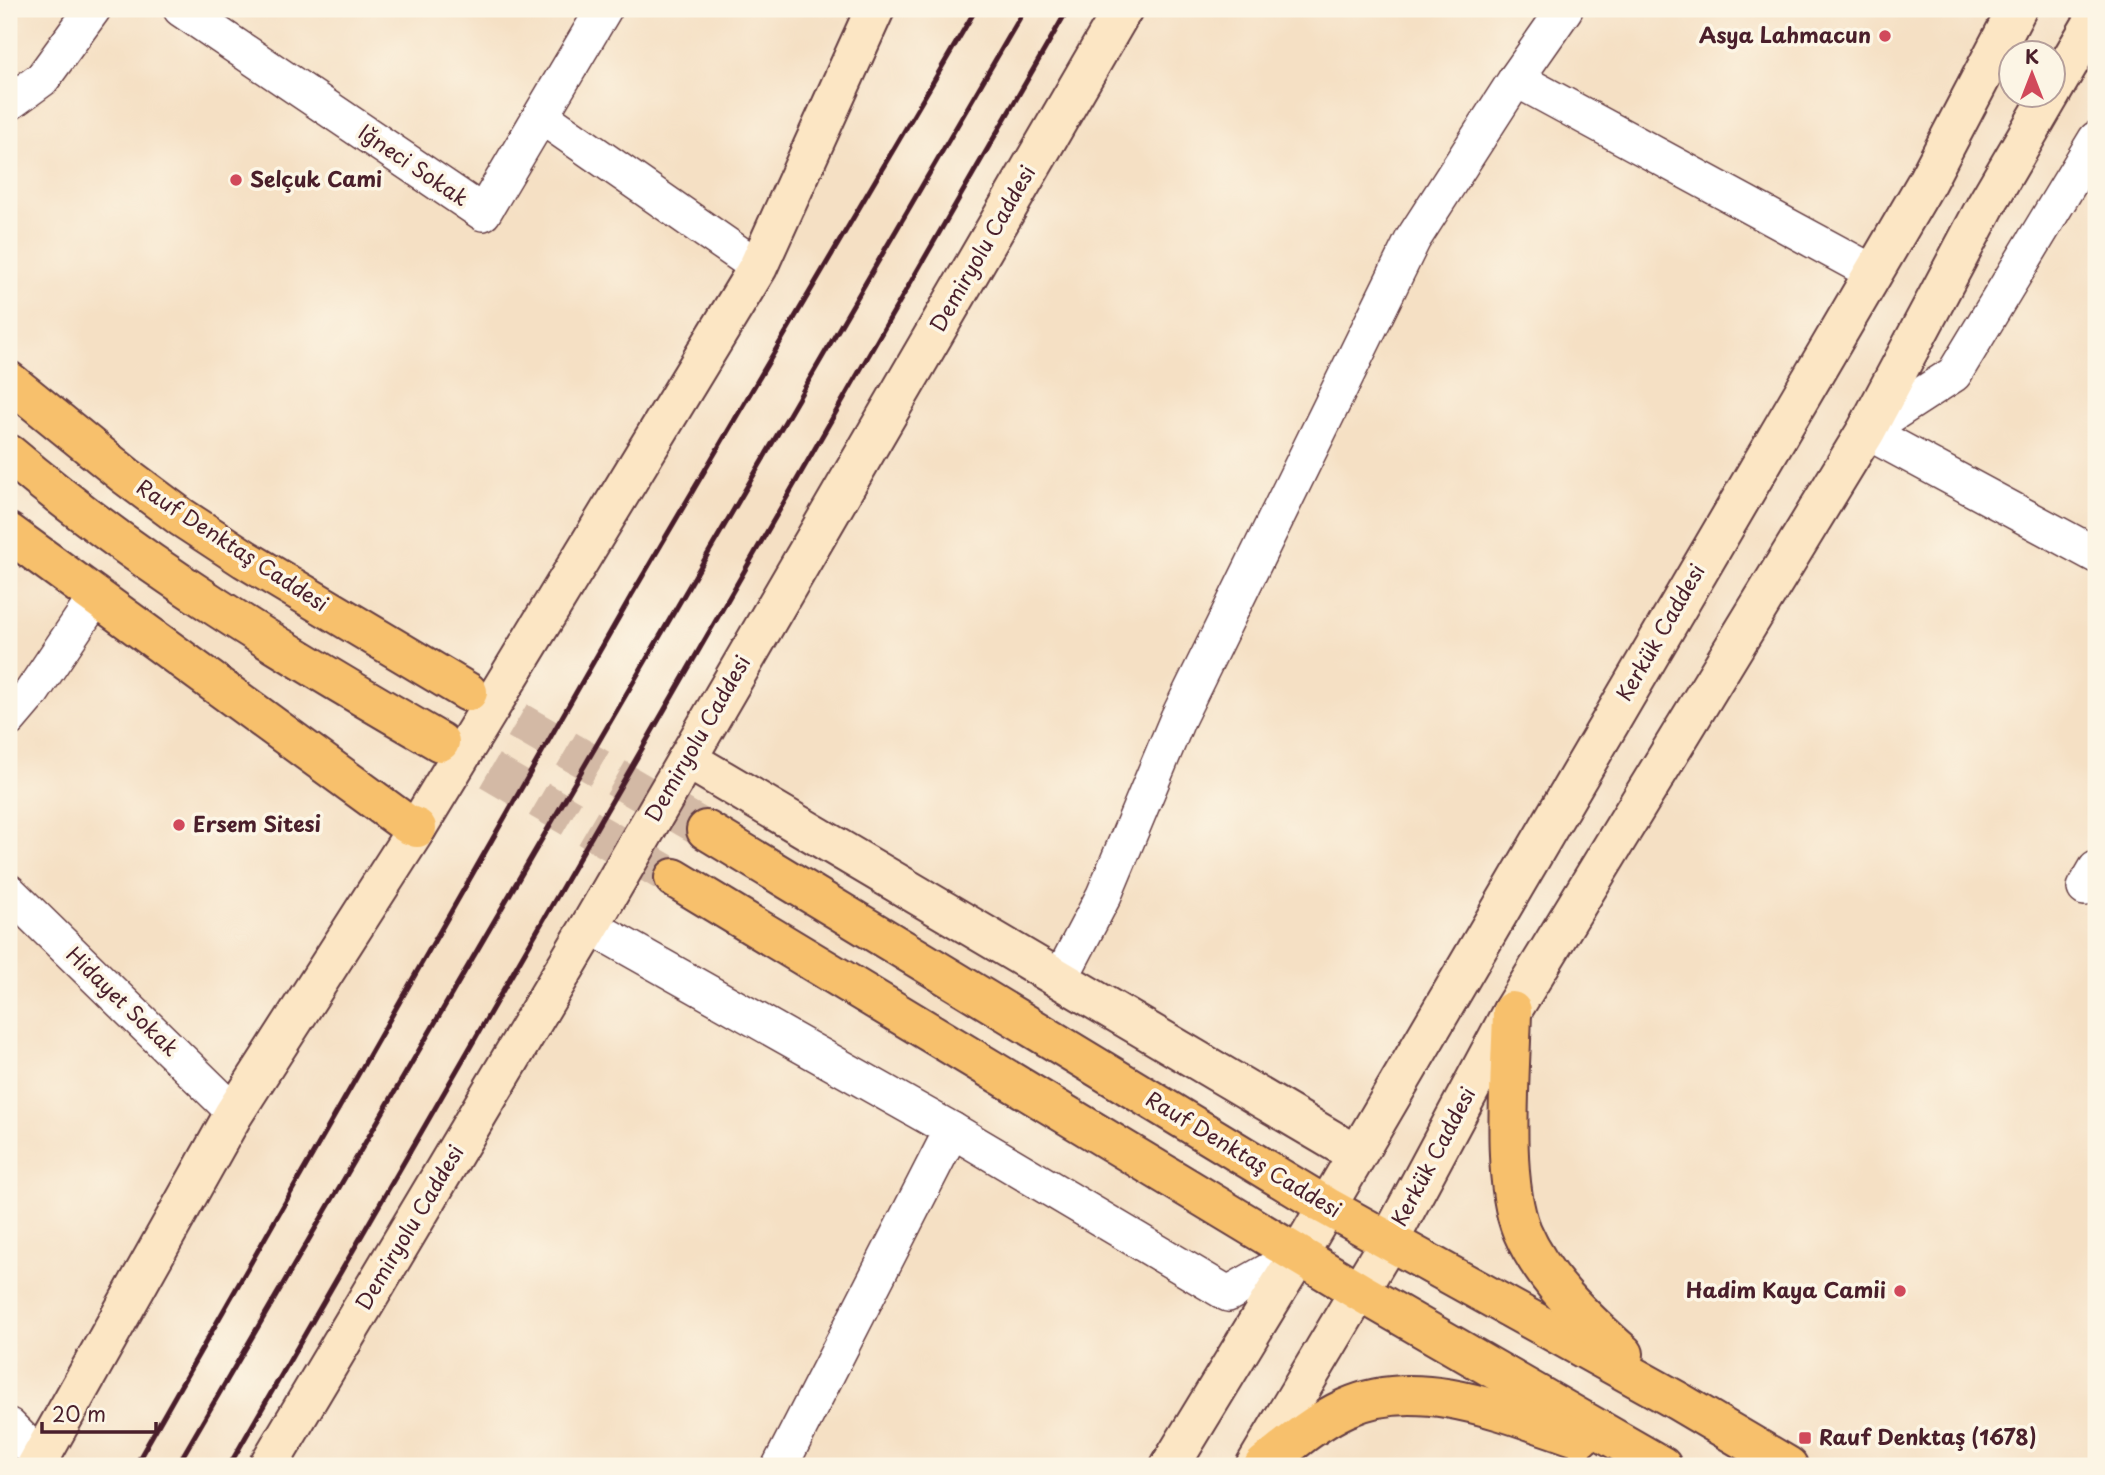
<svg xmlns="http://www.w3.org/2000/svg" width="2105" height="1475" font-family="'Playpen Sans',sans-serif">
  <style>
    .lines { fill: none; stroke-linecap: round; stroke-linejoin: round }
    .primary-tunnel { stroke: #d3b9a5; stroke-width: 38; stroke-dasharray: 38 19; stroke-linecap: butt }
    .street-casing { stroke: #643c42; stroke-width: 38 }
    .secondary-casing { stroke: #643c42; stroke-width: 42 }
    .primary-casing { stroke: #643c42; stroke-width: 42 }
    .street { stroke: #fff; stroke-width: 35 }
    .secondary { stroke: #fce6c4; stroke-width: 38 }
    .primary { stroke: #f7c06c; stroke-width: 38 }
    .rail { stroke: #4a1f2b; stroke-width: 5 }
    .poi-dot { fill: #d1495b; stroke: #fcf5e5; stroke-width: 2.5 }
    .labels { text-anchor: middle; stroke-width: 7; stroke-linejoin: round; paint-order: stroke }
    .poi-label { font-size: 21px; font-weight: bold; fill: #4a1f2b; stroke: #fcf5e5; text-anchor: start }
    .street-label { font-size: 21px; fill: #4a1f2b; stroke: #fcf5e5 }
  </style>
  <rect width="100%" height="100%" fill="#fcf5e5"/>
  <filter id="ink" filterUnits="userSpaceOnUse"><feTurbulence type="fractalNoise" baseFrequency=".0143" numOctaves="2"/><feDisplacementMap in="SourceGraphic" scale="14" xChannelSelector="R" yChannelSelector="G"/><feConvolveMatrix kernelMatrix="1 2 1 2 8 2 1 2 1" color-interpolation-filters="sRGB"/></filter>
  <filter id="wash" filterUnits="userSpaceOnUse"><feTurbulence type="fractalNoise" baseFrequency=".00686" numOctaves="4" result="noise"/><feDisplacementMap in="SourceGraphic" scale="28" xChannelSelector="R" yChannelSelector="G"/><feGaussianBlur stdDeviation="1.57" result="paint"/><feColorMatrix in="noise" values="0 0 0 0 0 0 0 0 0 0 0 0 0 0 0 0 0 1.4 0 .05"/><feComposite in="paint" operator="in"/></filter>
  <g filter="url(#wash)">
    <rect width="100%" height="100%" fill="#f5e0c4"/>
  </g>
  <g filter="url(#ink)">
    <g class="lines">
      <!-- primary-tunnel -->
      <g class="primary-tunnel">
        <polyline points="468,692 706,830"/>
        <polyline points="440,742 674,878"/>
      </g>
      <!-- street casing -->
      <g class="street-casing">
        <g id="street">
          <polyline points="181,9 483,213 604,9"/>
          <polyline points="1516,79 1872,272"/>
          <polyline points="9,103 42,79 93,9"/>
          <polyline points="541,116 758,267"/>
          <polyline points="2096,139 1954,374 1866,431 2096,555"/>
          <polyline points="9,719 32,692 96,597"/>
          <polyline points="2085,888 2096,869"/>
          <polyline points="9,892 226,1104 233,1115"/>
          <polyline points="590,926 952,1130 1228,1294 1299,1254"/>
          <polyline points="1060,979 1104,895 1178,718 1413,239 1516,79 1565,9"/>
          <polyline points="9,1426 41,1458"/>
          <polyline points="780,1466 952,1130"/>
        </g>
      </g>
      <!-- secondary casing -->
      <g class="secondary-casing">
        <g id="secondary">
          <polyline points="2052,92 2096,17"/>
          <polyline points="687,759 1356,1154"/>
          <polyline points="36,1466 233,1115 417,828 758,267 875,9"/>
          <polyline points="268,1466 590,926 1123,9"/>
          <polyline points="1170,1466 1299,1254 1926,183 2017,9"/>
          <polyline points="1255,1466 1389,1241 1512,1011 1866,431 1985,207 2051,94"/>
        </g>
      </g>
      <!-- primary casing -->
      <g class="primary-casing">
        <g id="primary">
          <polyline points="9,381 126,476 181,517 245,559 468,692"/>
          <path d="M 9,454 C 142,567 289,655 440,742"/>
          <polyline points="9,533 407,824 417,828"/>
          <polyline points="706,830 1326,1206 1676,1400 1788,1466"/>
          <polyline points="674,878 1360,1292 1662,1466"/>
          <path d="M 1512,1011 C 1511,1070 1500,1178 1522,1231 C 1543,1280 1585,1319 1624,1354"/>
          <path d="M 1263,1466 C 1289,1445 1315,1422 1346,1408 C 1419,1374 1509,1414 1580,1438"/>
        </g>
      </g>
      <!-- street -->
      <use href="#street" class="street"/>
      <!-- secondary -->
      <use href="#secondary" class="secondary"/>
      <!-- primary -->
      <use href="#primary" class="primary"/>
      <!-- rail -->
      <g class="rail">
        <polyline points="135,1466 631,596 976,9"/>
        <polyline points="177,1466 1025,9"/>
        <polyline points="229,1466 1068,9"/>
      </g>
    </g>
  </g>
  <!-- markers -->
  <g class="poi-dot">
    <circle cx="1885" cy="36" r="7"/>
    <circle cx="236" cy="180" r="7"/>
    <circle cx="179" cy="825" r="7"/>
    <circle cx="1900" cy="1291" r="7"/>
    <rect x="1798" y="1431" width="14" height="14" rx="3.5"/>
  </g>
  <g class="labels">
    <!-- poi labels -->
    <g class="poi-label">
      <text x="1871" y="43" text-anchor="end">Asya Lahmacun</text>
      <text x="250" y="187">Selçuk Cami</text>
      <text x="193" y="832">Ersem Sitesi</text>
      <text x="1886" y="1298" text-anchor="end">Hadim Kaya Camii</text>
      <text x="1819" y="1445">Rauf Denktaş (1678)</text>
    </g>
    <!-- street labels -->
    <g class="street-label">
      <text transform="translate(413 166) rotate(34)" y="7">Iğneci Sokak</text>
      <text transform="translate(983 249) rotate(-60)" y="7">Demiryolu Caddesi</text>
      <text transform="translate(232 546) rotate(33)" y="7">Rauf Denktaş Caddesi</text>
      <text transform="translate(1661 633) rotate(-60)" y="7">Kerkük Caddesi</text>
      <text transform="translate(698 739) rotate(-60)" y="7">Demiryolu Caddesi</text>
      <text transform="translate(122 1002) rotate(44)" y="7">Hidayet Sokak</text>
      <text transform="translate(1243 1155) rotate(31)" y="7">Rauf Denktaş Caddesi</text>
      <text transform="translate(1434 1157) rotate(-62)" y="7">Kerkük Caddesi</text>
      <text transform="translate(410 1228) rotate(-59)" y="7">Demiryolu Caddesi</text>
    </g>
  </g>
  <!-- margin -->
  <rect width="2105" height="1475" fill="none" stroke="#fcf5e5" stroke-width="35"/>
  <!-- north arrow -->
  <g transform="translate(2032 74)"><circle r="33" fill="#fcf5e5" stroke="#b59f9b" stroke-width="2"/>
  <path d="M0-5L12 26L0 18L-12 26Z" fill="#d1495b"/>
  <text y="-10" font-size="19" font-weight="bold" text-anchor="middle" fill="#4a1f2b">K</text>
  </g>
  <!-- scale -->
  <path d="M42 1422v10h114v-10" fill="none" stroke="#4a1f2b" stroke-width="3.5"/>
  <text x="52" y="1422" font-size="21" fill="#4a1f2b" stroke="#fcf5e5" stroke-width="5" paint-order="stroke">20 m</text>
</svg>
